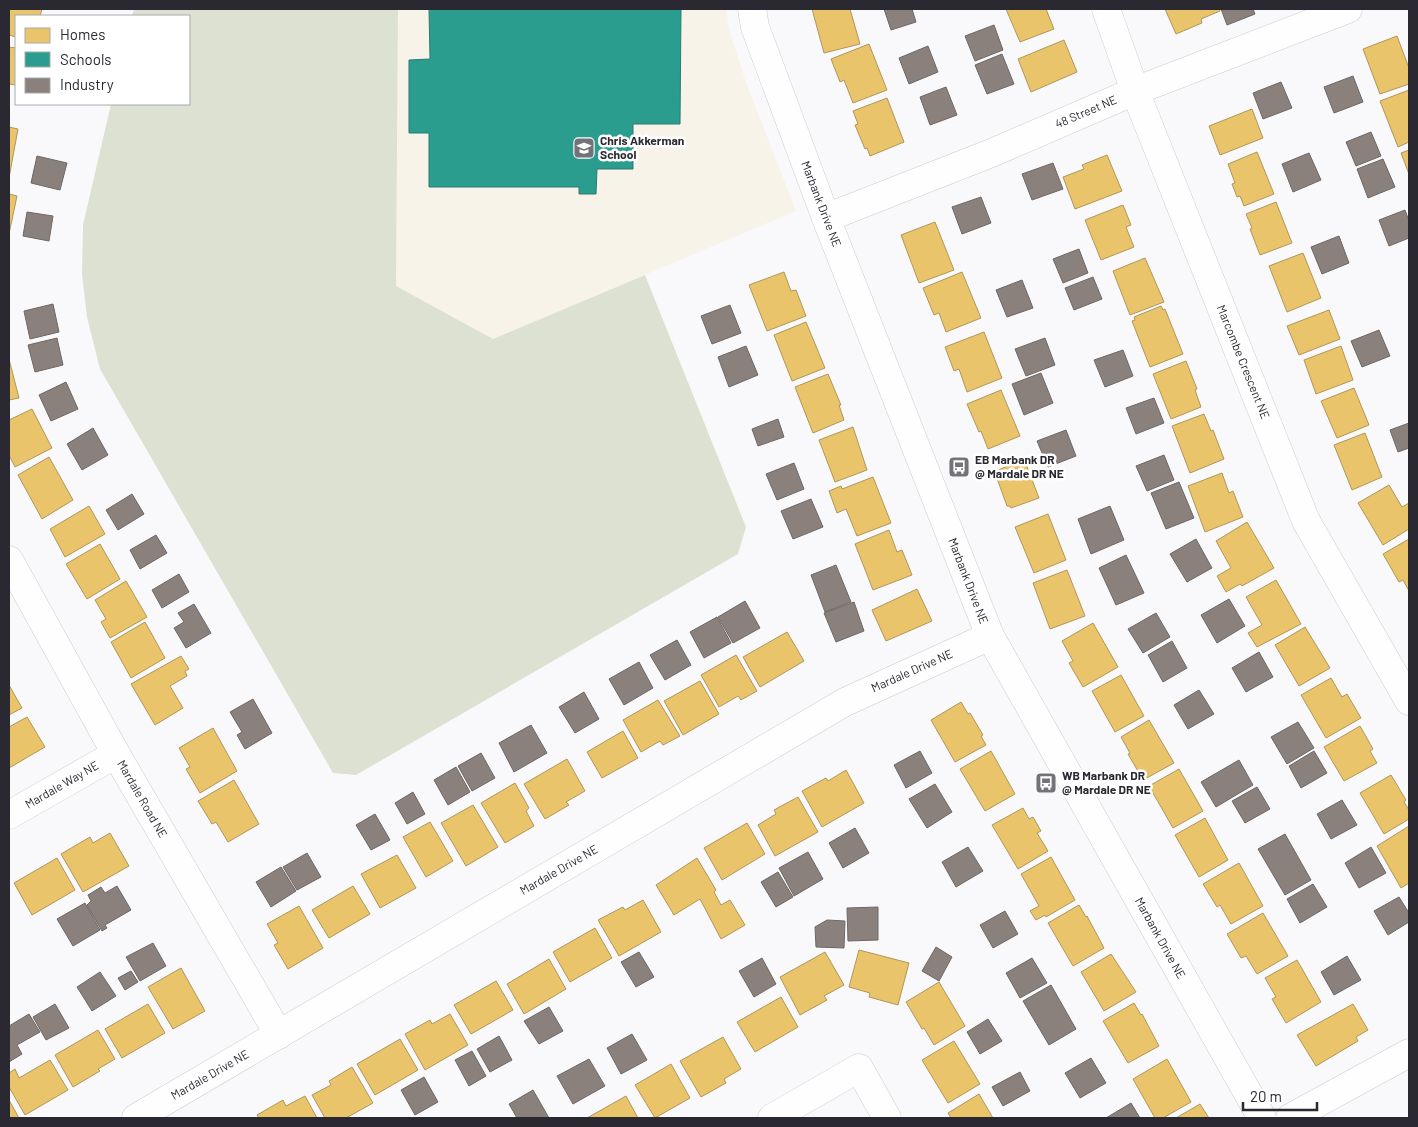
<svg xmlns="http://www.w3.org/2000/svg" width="1418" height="1127" font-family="Barlow,sans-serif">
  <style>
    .education { fill: #f8f3e8 }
    .green { fill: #dce1d2 }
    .homes { fill: #e9c46a; stroke: #b09659 }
    .schools { fill: #2a9d8f; stroke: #2a7a73 }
    .industry { fill: #8a817c; stroke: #6d6766 }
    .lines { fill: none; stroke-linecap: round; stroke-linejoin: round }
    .minor-casing { stroke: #cccbd0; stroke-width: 29 }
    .minor { stroke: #fefefe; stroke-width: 28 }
    .labels { text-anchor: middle; stroke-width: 5; stroke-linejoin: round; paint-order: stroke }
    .street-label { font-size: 12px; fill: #2a2931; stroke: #fff }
    .poi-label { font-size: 12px; font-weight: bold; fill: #2a2931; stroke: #fff; text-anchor: start }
  </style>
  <rect width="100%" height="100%" fill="#f9f9fb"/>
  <!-- education -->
  <polygon class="education" points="398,9 726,9 729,29 747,85 796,211 493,339 396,286"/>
  <!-- green -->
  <polygon class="green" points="134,9 398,9 396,286 493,339 645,275 746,527 738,554 356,775 333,773 100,369 87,317 82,274 83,225 111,104 189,104 189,16 132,16"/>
  <!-- homes -->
  <g class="homes">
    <polygon points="9,9 42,9 40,16 16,16 16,37 9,35"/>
    <polygon points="812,9 850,9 860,44 824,53"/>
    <polygon points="1006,9 1046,9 1054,29 1020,42"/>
    <polygon points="1165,9 1219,9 1220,11 1201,19 1202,23 1176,34"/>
    <polygon points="1397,36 1409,68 1409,84 1380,94 1363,49"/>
    <polygon points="1064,40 1077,72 1031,92 1018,59"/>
    <polygon points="869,44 887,90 853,103 844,80 840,82 831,59"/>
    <polygon points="9,47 16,48 16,85 9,84"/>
    <polygon points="1409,90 1409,142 1398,147 1380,101"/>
    <polygon points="887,98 904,142 870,156 867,148 865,149 855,125 858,124 853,111"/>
    <polygon points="1252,109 1263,138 1220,155 1209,126"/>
    <polygon points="9,127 18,129 9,178"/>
    <polygon points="1409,150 1409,174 1401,153"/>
    <polygon points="1257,152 1274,194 1244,206 1240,196 1237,197 1232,184 1235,183 1228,164"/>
    <polygon points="1107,155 1122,191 1075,209 1063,177 1084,169 1082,165"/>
    <polygon points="9,194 17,196 9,234"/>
    <polygon points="1276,202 1292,243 1260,255 1250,229 1252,228 1246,214"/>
    <polygon points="1123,205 1131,225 1126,227 1134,247 1101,260 1085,220"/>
    <polygon points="935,222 954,270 919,283 901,235"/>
    <polygon points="1303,253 1321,298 1287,312 1269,266"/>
    <polygon points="1145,258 1164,302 1130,315 1113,271"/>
    <polygon points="784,272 791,291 796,290 806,316 767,331 749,285"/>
    <polygon points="962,272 981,318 946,332 939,313 934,315 923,288"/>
    <polygon points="1161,306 1163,310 1165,309 1183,354 1150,367 1132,321 1135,320 1134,317"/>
    <polygon points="1329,310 1340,339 1299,355 1287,326"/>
    <polygon points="806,322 825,368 792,381 774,335"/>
    <polygon points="984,332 1002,378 967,392 959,369 954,371 945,347"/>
    <polygon points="1341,346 1353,380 1316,394 1304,360"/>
    <polygon points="9,359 19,398 9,400"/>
    <polygon points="1186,361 1197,389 1195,390 1201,407 1171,419 1153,374"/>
    <polygon points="828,374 841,405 839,405 844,420 813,433 795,387"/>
    <polygon points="1354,388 1369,425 1337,438 1321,401"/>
    <polygon points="1001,390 1020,436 988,449 981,431 979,432 967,404"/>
    <polygon points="32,409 52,448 15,467 9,455 9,420"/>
    <polygon points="1204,414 1211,431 1213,430 1224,459 1190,473 1172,426"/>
    <polygon points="853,427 867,470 835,482 819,440"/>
    <polygon points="1365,433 1382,477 1352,490 1334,445"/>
    <polygon points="49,457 73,500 42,519 18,475"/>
    <polygon points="1024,459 1039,498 1011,508 1010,506 1007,506 995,473 997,472 996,471"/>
    <polygon points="1222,473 1229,493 1233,491 1243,517 1205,532 1188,486"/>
    <polygon points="873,477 891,523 857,536 846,509 837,513 829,491 841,486 842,489"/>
    <polygon points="1389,485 1402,507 1409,503 1409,529 1383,545 1358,503"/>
    <polygon points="89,506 105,534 65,557 50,529"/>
    <polygon points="1048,514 1066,560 1034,573 1015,527"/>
    <polygon points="1247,522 1274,568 1242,586 1240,584 1226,592 1217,576 1231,568 1216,541"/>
    <polygon points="889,530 897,552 902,550 912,575 873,590 855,544"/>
    <polygon points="1409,539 1409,591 1403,580 1399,582 1383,554"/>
    <polygon points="100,544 120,579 87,599 66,564"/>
    <polygon points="1067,570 1085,616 1050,629 1033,583"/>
    <polygon points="1276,580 1301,624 1257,647 1248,633 1262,625 1246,597"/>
    <polygon points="126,581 147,617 110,638 101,622 106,619 95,600"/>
    <polygon points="917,589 932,621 886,641 872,610"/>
    <polygon points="145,622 165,658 131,678 111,642"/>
    <polygon points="1093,623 1118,667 1083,687 1069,663 1073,661 1062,641"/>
    <polygon points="1305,627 1330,668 1299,686 1275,645"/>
    <polygon points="787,632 804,661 760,687 743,657"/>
    <polygon points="736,655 757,691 741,700 738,696 719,707 701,675"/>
    <polygon points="181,656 189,669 185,671 187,676 170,686 183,708 155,725 131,684"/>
    <polygon points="1121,675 1144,716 1115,732 1092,691"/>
    <polygon points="1331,678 1342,697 1347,694 1361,718 1326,738 1301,695"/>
    <polygon points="700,681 719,714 683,735 664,701"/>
    <polygon points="9,685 22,708 9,715"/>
    <polygon points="658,700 680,736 663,745 660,741 641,752 623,720"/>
    <polygon points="961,702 968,714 970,713 983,735 981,736 986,745 955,762 931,720"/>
    <polygon points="27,717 45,747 9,768 9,727"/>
    <polygon points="1149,720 1174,763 1143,780 1128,754 1130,753 1121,737"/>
    <polygon points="1360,726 1373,749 1370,751 1377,763 1344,781 1324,747"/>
    <polygon points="213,728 237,771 200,793 186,769 190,767 179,748"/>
    <polygon points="623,731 638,758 602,778 587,752"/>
    <polygon points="991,751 1015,794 985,811 960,769"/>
    <polygon points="567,759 585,791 566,802 569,805 545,819 524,784"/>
    <polygon points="1179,769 1203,811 1173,828 1149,786"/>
    <polygon points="846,770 864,803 822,827 802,791 826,778 828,781"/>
    <polygon points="1391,775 1406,800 1404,802 1409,810 1409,819 1384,834 1360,793"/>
    <polygon points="234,780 259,824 228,842 216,822 212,824 198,801"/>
    <polygon points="515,783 529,808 526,811 534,826 505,843 481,803"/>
    <polygon points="798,797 818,832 775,856 758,825 776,814 774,810"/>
    <polygon points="473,805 498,847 466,866 441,823"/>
    <polygon points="1023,808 1029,819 1033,817 1041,831 1037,833 1048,851 1018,869 992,825"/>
    <polygon points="1205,818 1228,860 1199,877 1175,835"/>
    <polygon points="430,822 453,861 426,877 403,837"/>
    <polygon points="747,823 765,854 722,880 704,848"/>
    <polygon points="1409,826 1409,883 1401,888 1377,846"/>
    <polygon points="110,833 129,866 83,892 61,854 90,837 93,843"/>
    <polygon points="397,855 416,888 380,908 361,874"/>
    <polygon points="1051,857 1075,900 1046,917 1045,915 1036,920 1030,911 1039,906 1021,874"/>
    <polygon points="57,858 75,890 32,915 14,883"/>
    <polygon points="697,858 716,890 714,892 721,905 730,900 745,925 721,939 700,899 674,915 656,885"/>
    <polygon points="1239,863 1263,906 1231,924 1220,905 1217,907 1203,884"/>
    <polygon points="353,886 370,914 329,938 312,910"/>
    <polygon points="643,900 661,932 619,956 598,920 623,907 625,910"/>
    <polygon points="1079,905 1086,917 1087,916 1104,948 1073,966 1048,923"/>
    <polygon points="299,906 323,948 288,969 274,945 278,943 267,924"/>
    <polygon points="1263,913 1288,956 1257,974 1246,956 1241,958 1227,934"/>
    <polygon points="595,928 612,958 570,982 553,952"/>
    <polygon points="859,950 909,963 898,1005 869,997 870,993 849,987"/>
    <polygon points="825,952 844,985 824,996 827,1000 800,1015 780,977"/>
    <polygon points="1111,954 1136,992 1104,1011 1081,972"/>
    <polygon points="549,959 566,989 524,1014 507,984"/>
    <polygon points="1297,960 1321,1002 1286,1023 1272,999 1276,997 1265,978"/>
    <polygon points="181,968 205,1011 173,1029 148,987"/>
    <polygon points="496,981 513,1010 471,1034 454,1005"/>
    <polygon points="939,982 965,1026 934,1045 924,1028 922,1029 906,1002"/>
    <polygon points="781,997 798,1027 755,1052 737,1022"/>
    <polygon points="1134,1003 1141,1015 1142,1014 1159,1046 1128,1063 1103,1021"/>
    <polygon points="148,1004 165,1033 122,1058 105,1029"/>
    <polygon points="1353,1004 1368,1030 1356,1037 1358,1041 1316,1066 1297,1035"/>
    <polygon points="450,1014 468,1045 425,1070 405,1034 430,1020 432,1024"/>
    <polygon points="98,1030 115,1059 98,1069 100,1071 73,1087 55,1055"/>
    <polygon points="723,1037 741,1069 724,1079 726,1083 701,1097 680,1061"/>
    <polygon points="400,1039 418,1070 375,1095 357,1064"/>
    <polygon points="954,1041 980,1084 948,1103 922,1060"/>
    <polygon points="1167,1059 1191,1102 1163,1118 1155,1118 1133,1079"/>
    <polygon points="50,1060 68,1090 25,1115 9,1087 9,1073 15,1069 19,1078"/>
    <polygon points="671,1064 690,1098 655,1118 635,1085"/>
    <polygon points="352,1067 373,1103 346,1118 325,1118 312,1095 331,1085 329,1081"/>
    <polygon points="979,1094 993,1118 951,1118 948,1113"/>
    <polygon points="305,1096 317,1118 259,1118 257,1115 283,1100 286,1106"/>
    <polygon points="626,1096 638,1118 587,1118"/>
    <polygon points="9,1100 19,1118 9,1118"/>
    <polygon points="1200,1104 1209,1118 1176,1118"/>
  </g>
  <!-- schools -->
  <polygon class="schools" points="429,9 681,9 680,124 633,124 633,169 597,169 596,194 579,194 579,187 429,187 429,133 409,133 409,60 430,59"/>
  <!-- industry -->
  <g class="industry">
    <polygon points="884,9 912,9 916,22 891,30"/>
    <polygon points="1221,9 1253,9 1255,14 1227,25"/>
    <polygon points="994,25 1003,50 975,61 965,36"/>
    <polygon points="928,46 938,72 909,84 899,58"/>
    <polygon points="1002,54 1014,84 987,94 975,65"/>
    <polygon points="1353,76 1363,102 1334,113 1324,87"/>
    <polygon points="1281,82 1292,108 1263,119 1253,93"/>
    <polygon points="946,87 957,115 930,125 920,97"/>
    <polygon points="1371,132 1381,156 1356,166 1346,142"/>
    <polygon points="1309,153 1321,180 1293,192 1282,164"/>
    <polygon points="37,156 67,163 60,190 31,183"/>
    <polygon points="1383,159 1395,187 1368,198 1357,169"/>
    <polygon points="1053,163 1063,189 1032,200 1022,174"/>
    <polygon points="981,197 991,223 962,234 952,207"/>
    <polygon points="1405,210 1409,221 1409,238 1389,246 1379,220"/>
    <polygon points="27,212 53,216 49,241 23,236"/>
    <polygon points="1339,236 1349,263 1322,274 1311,247"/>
    <polygon points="1079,249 1088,273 1063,283 1053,259"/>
    <polygon points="1093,277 1102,299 1074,310 1065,288"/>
    <polygon points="1022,280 1033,308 1007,317 996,290"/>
    <polygon points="53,304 59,332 30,339 24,311"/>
    <polygon points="730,305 741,333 712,344 701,316"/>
    <polygon points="1379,330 1390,356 1362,367 1351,341"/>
    <polygon points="57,338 63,365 35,372 28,345"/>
    <polygon points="1045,338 1055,365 1026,376 1015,349"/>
    <polygon points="746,346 758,375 729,387 718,357"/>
    <polygon points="1123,350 1133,376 1105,387 1094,360"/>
    <polygon points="1041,373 1053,403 1024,415 1012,384"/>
    <polygon points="66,382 78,409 51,421 39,395"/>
    <polygon points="1154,398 1164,423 1136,434 1126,408"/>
    <polygon points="778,419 784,437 758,446 752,429"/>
    <polygon points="1409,423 1409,448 1398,452 1390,430"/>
    <polygon points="93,428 108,455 82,470 67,444"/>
    <polygon points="1066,430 1076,456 1048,467 1037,441"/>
    <polygon points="1164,455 1174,480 1147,491 1136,466"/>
    <polygon points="794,463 804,489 777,500 766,474"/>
    <polygon points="1179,482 1194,518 1166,529 1151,493"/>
    <polygon points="132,494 144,514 118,530 106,510"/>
    <polygon points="811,499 823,527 793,539 781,511"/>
    <polygon points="1110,506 1124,540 1091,554 1078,519"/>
    <polygon points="156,535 167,553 140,569 130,550"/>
    <polygon points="1196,539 1212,568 1187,582 1170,554"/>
    <polygon points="1126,555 1144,593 1116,605 1099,568"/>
    <polygon points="836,565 851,602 825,612 811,575"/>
    <polygon points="179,574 189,592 162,608 152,590"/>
    <polygon points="1229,599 1245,626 1217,643 1201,615"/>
    <polygon points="745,601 760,628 733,643 718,617"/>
    <polygon points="854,602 864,631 836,642 824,613"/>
    <polygon points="194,604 211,633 186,648 174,628 184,622 178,613"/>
    <polygon points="1156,613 1170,637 1143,653 1128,629"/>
    <polygon points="717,617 731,643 704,658 690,632"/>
    <polygon points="677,640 691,665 665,680 650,655"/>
    <polygon points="1172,641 1187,668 1163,682 1148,655"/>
    <polygon points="1259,652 1273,677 1246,692 1232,668"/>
    <polygon points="639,662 653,688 624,705 609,679"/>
    <polygon points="1199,690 1214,714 1188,729 1174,705"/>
    <polygon points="584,692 599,719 575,733 559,707"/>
    <polygon points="253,699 272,733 245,749 237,735 242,732 230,712"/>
    <polygon points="1298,722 1314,748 1287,764 1271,737"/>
    <polygon points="531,725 547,753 514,772 499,743"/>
    <polygon points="920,751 932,773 906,788 894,765"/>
    <polygon points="1314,751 1327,773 1301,788 1289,766"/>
    <polygon points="481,753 495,778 472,791 458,766"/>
    <polygon points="1239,760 1253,785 1216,807 1201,782"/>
    <polygon points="456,767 470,792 448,805 434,780"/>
    <polygon points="935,784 952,812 927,828 909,799"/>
    <polygon points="1257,787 1270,809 1245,823 1232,801"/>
    <polygon points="413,792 425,814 407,824 395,803"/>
    <polygon points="1342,800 1357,825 1331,839 1317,814"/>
    <polygon points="375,814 390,840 371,850 356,825"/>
    <polygon points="855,828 869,853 843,868 829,843"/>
    <polygon points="1285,834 1311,880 1285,895 1258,849"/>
    <polygon points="968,847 983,871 956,887 942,862"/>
    <polygon points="1371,847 1386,873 1359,888 1345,863"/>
    <polygon points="808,852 823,879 794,896 779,868"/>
    <polygon points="307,853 321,877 297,890 283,867"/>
    <polygon points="281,867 296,891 271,907 256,882"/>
    <polygon points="778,872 793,897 776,907 761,882"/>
    <polygon points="1313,884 1327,907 1300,923 1287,899"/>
    <polygon points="117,886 131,910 105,925 107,928 102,931 87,905 91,901 88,895 101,887 105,893"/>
    <polygon points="1399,897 1409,913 1409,922 1388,935 1374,911"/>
    <polygon points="85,903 100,930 73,946 57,919"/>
    <polygon points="878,907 878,940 848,941 847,908"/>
    <polygon points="1005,911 1018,934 993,948 980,925"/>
    <polygon points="827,920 845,921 844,948 816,947 815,927"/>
    <polygon points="153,943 166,966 140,981 126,957"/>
    <polygon points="936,947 952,957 939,981 922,971"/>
    <polygon points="639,952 654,977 636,987 621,962"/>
    <polygon points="1347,956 1361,980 1334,995 1321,972"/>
    <polygon points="762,958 776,984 754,997 739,971"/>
    <polygon points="1032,958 1047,983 1020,998 1006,973"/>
    <polygon points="131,971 138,982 125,990 118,978"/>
    <polygon points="100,972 116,996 92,1011 77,987"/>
    <polygon points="1051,985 1076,1029 1049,1045 1023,1001"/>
    <polygon points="55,1004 69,1028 46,1040 33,1017"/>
    <polygon points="549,1007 563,1031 539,1044 524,1021"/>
    <polygon points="29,1014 40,1032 17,1045 22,1054 9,1062 9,1026"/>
    <polygon points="988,1019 1002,1041 980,1054 967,1032"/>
    <polygon points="632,1034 647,1060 621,1074 607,1048"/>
    <polygon points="499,1036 512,1060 490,1072 477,1049"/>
    <polygon points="472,1051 486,1076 469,1086 455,1060"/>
    <polygon points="1091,1058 1106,1083 1080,1098 1065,1073"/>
    <polygon points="589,1059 605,1086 573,1104 557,1076"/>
    <polygon points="1020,1072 1030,1091 1003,1106 992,1087"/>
    <polygon points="424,1077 438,1102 415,1115 401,1090"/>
    <polygon points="533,1090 549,1118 517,1118 509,1104"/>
    <polygon points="1131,1103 1140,1118 1106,1118"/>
  </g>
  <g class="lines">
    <!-- minor casing -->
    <g class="minor-casing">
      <g id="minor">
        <polyline points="752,9 755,27 826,218 990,636 1262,1118"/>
        <polyline points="1106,9 1135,91 1306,521 1409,701"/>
        <polyline points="826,218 994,152 1135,91 1348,9"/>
        <polyline points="9,560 116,754 279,1035"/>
        <polyline points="9,815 116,754"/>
        <polyline points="136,1118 845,702 990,636"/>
        <polyline points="772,1118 859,1068 887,1118"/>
        <polyline points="1290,1118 1409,1053"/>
      </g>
    </g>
    <!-- minor -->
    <use href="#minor" class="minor"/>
  </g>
  <!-- icons -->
  <defs>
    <g id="school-square" transform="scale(1.125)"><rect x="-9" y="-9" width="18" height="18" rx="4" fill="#727278" stroke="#fff"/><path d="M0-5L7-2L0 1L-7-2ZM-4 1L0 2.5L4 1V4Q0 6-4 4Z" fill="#fff"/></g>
    <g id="bus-square" transform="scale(1.125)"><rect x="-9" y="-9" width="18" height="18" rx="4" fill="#727278" stroke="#fff"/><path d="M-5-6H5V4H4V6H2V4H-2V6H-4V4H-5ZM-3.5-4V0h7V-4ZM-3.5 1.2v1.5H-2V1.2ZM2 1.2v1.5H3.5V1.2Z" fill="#fff"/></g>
  </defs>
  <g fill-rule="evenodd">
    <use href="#school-square" x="584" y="148"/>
    <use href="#bus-square" x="959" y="467"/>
    <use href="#bus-square" x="1046" y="783"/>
  </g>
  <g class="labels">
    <!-- street labels -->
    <g class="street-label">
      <text transform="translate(1086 112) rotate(-23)" y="4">48 Street NE</text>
      <text transform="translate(821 204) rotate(69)" y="4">Marbank Drive NE</text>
      <text transform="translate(1243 362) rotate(68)" y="4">Marcombe Crescent NE</text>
      <text transform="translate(968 581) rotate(69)" y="4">Marbank Drive NE</text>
      <text transform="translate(912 671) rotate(-24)" y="4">Mardale Drive NE</text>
      <text transform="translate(62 785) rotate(-30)" y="4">Mardale Way NE</text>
      <text transform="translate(142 799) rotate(60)" y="4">Mardale Road NE</text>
      <text transform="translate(559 870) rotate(-30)" y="4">Mardale Drive NE</text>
      <text transform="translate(1160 938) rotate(61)" y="4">Marbank Drive NE</text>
      <text transform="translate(210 1075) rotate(-30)" y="4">Mardale Drive NE</text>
    </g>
    <!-- poi labels -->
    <g class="poi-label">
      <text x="600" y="145">Chris Akkerman<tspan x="600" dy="14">School</tspan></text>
      <text x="975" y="464">EB Marbank DR<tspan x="975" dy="14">@ Mardale DR NE</tspan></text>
      <text x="1062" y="780">WB Marbank DR<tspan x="1062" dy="14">@ Mardale DR NE</tspan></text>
    </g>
  </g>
  <!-- border -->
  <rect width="1418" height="1127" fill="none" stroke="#2a2931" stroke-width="20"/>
  <!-- legend -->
  <rect x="15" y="15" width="175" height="90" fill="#ffffff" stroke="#aaa9ad"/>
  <rect x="25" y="28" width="25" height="15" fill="#e9c46a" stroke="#aaa9ad"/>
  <text x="60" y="40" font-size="15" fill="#2a2931">Homes</text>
  <rect x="25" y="52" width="25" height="15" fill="#2a9d8f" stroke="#aaa9ad"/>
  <text x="60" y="65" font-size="15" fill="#2a2931">Schools</text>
  <rect x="25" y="78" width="25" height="15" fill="#8a817c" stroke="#aaa9ad"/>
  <text x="60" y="90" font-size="15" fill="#2a2931">Industry</text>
  <!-- scale -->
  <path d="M1243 1102v8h74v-8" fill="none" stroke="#2a2931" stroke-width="2.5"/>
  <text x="1250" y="1102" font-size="15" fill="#2a2931" stroke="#ffffff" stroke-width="4" paint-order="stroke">20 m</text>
</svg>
